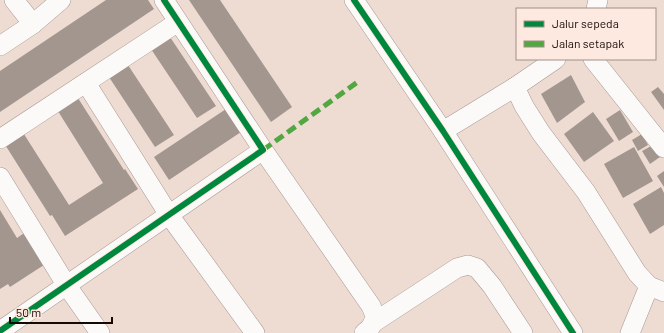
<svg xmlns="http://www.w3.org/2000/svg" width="664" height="333" font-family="Barlow,sans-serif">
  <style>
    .building { fill: #a3968f }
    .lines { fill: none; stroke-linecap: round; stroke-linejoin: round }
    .minor-casing { stroke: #a69993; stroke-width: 20 }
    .minor { stroke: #fcfaf8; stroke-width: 19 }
    .quiet { stroke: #51a740; stroke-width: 5; stroke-dasharray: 10 5; stroke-linecap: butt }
    .cycleway-casing { stroke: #fde9df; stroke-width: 8 }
    .cycleway { stroke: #00873e; stroke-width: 6 }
  </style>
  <rect width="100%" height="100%" fill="#eedcd3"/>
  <!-- building -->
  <g class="building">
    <polygon points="106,0 148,0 154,9 0,112 0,71"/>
    <polygon points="189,0 220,0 292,107 271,122"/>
    <polygon points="168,34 216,106 197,118 149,46"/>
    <polygon points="126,62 174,135 155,147 107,74"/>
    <polygon points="571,75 585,102 557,123 541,94"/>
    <polygon points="658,87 664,94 664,110 651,92"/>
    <polygon points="76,95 124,170 125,169 138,189 65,236 52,215 50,216 4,143 22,131 69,205 103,183 56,108"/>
    <polygon points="226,109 241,132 169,180 154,157"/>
    <polygon points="620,110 633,132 619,141 606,119"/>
    <polygon points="593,112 614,141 584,162 564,134"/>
    <polygon points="642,134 648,145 638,151 632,140"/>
    <polygon points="653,145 660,157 650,164 642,151"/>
    <polygon points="634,147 653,181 623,198 604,164"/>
    <polygon points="664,171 664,187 657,176"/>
    <polygon points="661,187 664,193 664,225 650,234 633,204"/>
    <polygon points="0,210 17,238 27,231 47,263 10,287 8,284 0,289"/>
  </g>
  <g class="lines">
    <!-- minor casing -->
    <g class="minor-casing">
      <g id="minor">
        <polyline points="14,0 33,24"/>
        <polyline points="354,0 443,131 573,333"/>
        <polyline points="596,9 598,0"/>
        <polyline points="0,46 33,24 61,0"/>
        <polyline points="556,59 515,87 524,106 541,133 586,192 637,273 649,286 664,292"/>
        <polyline points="593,59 664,148"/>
        <polyline points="86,83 169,215 255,333"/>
        <polyline points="443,131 515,87"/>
        <polyline points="0,139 178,22"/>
        <polyline points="263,150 371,306 376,318 370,328 364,333"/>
        <polyline points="0,177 67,286 100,333"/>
        <polyline points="373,323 457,268 468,265 477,268 492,286 523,333"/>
        <polyline points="0,331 263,150 164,0"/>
        <polyline points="630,333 649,286"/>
      </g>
    </g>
    <!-- minor -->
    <use href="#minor" class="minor"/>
    <!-- quiet -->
    <polyline class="quiet" points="263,150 359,81"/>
    <!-- cycleway casing -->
    <g class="cycleway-casing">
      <g id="cycleway">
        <polyline points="354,0 443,131 573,333"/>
        <polyline points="0,331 263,150 164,0"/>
      </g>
    </g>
    <!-- cycleway -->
    <use href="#cycleway" class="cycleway"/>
  </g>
  <!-- legend -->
  <rect x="516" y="8" width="140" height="52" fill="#fde9df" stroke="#a08f88"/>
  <rect x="524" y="21" width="20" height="6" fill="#00873e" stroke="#a08f88"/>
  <text x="552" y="28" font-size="12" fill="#140905">Jalur sepeda</text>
  <rect x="524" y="41" width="20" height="6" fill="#51a740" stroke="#a08f88"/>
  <text x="552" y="48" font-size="12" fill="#140905">Jalan setapak</text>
  <!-- scale -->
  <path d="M10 317v6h102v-6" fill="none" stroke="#140905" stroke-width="2"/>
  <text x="16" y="317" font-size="12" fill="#140905" stroke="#fde9df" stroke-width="3" paint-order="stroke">50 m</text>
</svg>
